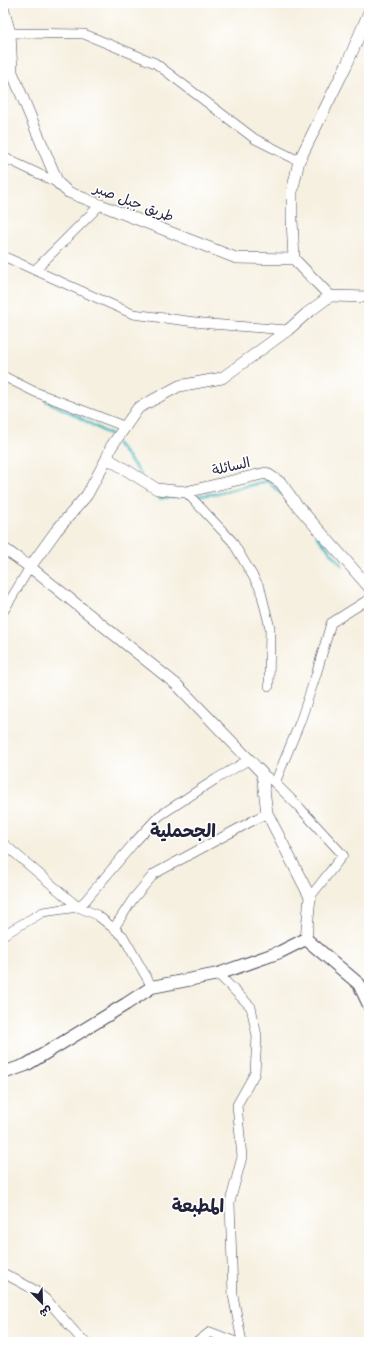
<svg xmlns="http://www.w3.org/2000/svg" width="372" height="1345" font-family="'Playpen Sans','Playpen Sans Arabic',sans-serif">
  <style>
    .lines { fill: none; stroke-linecap: round; stroke-linejoin: round }
    .stream { stroke: #4bbac1; stroke-width: 3 }
    .minor-casing { stroke: #424154; stroke-width: 10 }
    .tertiary-casing { stroke: #424154; stroke-width: 12 }
    .secondary-casing { stroke: #424154; stroke-width: 14 }
    .minor { stroke: #fff; stroke-width: 9 }
    .tertiary { stroke: #fff; stroke-width: 11 }
    .secondary { stroke: #fff; stroke-width: 12 }
    .labels { text-anchor: middle; stroke-width: 3.5; stroke-linejoin: round; paint-order: stroke }
    .street-label { font-size: 14px; fill: #22223b; stroke: #fff }
    .district-label { font-size: 18px; font-weight: bold; fill: #22223b; stroke: #fff }
  </style>
  <rect width="100%" height="100%" fill="#fff"/>
  <filter id="ink" filterUnits="userSpaceOnUse"><feTurbulence type="fractalNoise" baseFrequency=".025" numOctaves="2"/><feDisplacementMap in="SourceGraphic" scale="8" xChannelSelector="R" yChannelSelector="G"/><feConvolveMatrix kernelMatrix="1 2 1 2 8 2 1 2 1" color-interpolation-filters="sRGB"/></filter>
  <filter id="wash" filterUnits="userSpaceOnUse"><feTurbulence type="fractalNoise" baseFrequency=".012" numOctaves="4" result="noise"/><feDisplacementMap in="SourceGraphic" scale="16" xChannelSelector="R" yChannelSelector="G"/><feGaussianBlur stdDeviation="0.9" result="paint"/><feColorMatrix in="noise" values="0 0 0 0 0 0 0 0 0 0 0 0 0 0 0 0 0 1.4 0 .05"/><feComposite in="paint" operator="in"/></filter>
  <g filter="url(#wash)">
    <rect width="100%" height="100%" fill="#f6f0e0"/>
    <g class="lines">
      <!-- stream -->
      <g class="stream">
        <polyline points="46,401 77,416 110,435 114,439"/>
        <polyline points="117,444 141,474"/>
        <polyline points="156,493 160,498 180,496"/>
        <polyline points="193,496 215,494 267,481 287,499"/>
        <polyline points="317,536 342,565"/>
      </g>
    </g>
  </g>
  <g filter="url(#ink)">
    <g class="lines">
      <!-- minor casing -->
      <g class="minor-casing">
        <g id="minor">
          <polyline points="10,33 84,34 155,63 255,139 299,161"/>
          <polyline points="3,157 58,183"/>
          <polyline points="3,256 133,314 211,324 288,330"/>
          <polyline points="35,270 100,205"/>
          <polyline points="3,376 35,392 126,427"/>
          <polyline points="186,492 232,541 260,588 270,628 269,686"/>
          <polyline points="3,612 30,567"/>
          <polyline points="262,773 275,783 300,722 316,675 331,623 369,599"/>
          <polyline points="275,783 299,807 343,855 310,897"/>
          <polyline points="3,843 78,907 97,915 123,936 152,987"/>
          <polyline points="114,928 133,899 154,874 267,813"/>
          <polyline points="3,935 43,912 78,907 85,901 133,844 159,816 216,779 250,759"/>
          <polyline points="218,974 251,1007 257,1036 255,1073 237,1105 242,1157 230,1202 233,1295 242,1342"/>
          <polyline points="3,1273 33,1289 48,1301 81,1339 86,1342"/>
          <polyline points="197,1342 210,1332 236,1342"/>
        </g>
      </g>
      <!-- tertiary casing -->
      <g class="tertiary-casing">
        <g id="tertiary">
          <polyline points="3,8 10,33 12,72 58,183 68,192 236,258 294,259 330,296 369,297"/>
          <polyline points="294,259 292,220 292,192 299,161 347,64 369,12"/>
          <polyline points="107,458 157,489 186,492 266,473 281,483 296,504 369,587"/>
          <polyline points="3,548 30,567 177,685 262,773 267,813 310,897 306,939"/>
          <polyline points="30,567 56,531 87,495 107,458 111,447 138,408 179,386 222,378 288,330 306,314 330,296"/>
        </g>
      </g>
      <!-- secondary casing -->
      <g class="secondary-casing">
        <polyline id="secondary" points="3,1073 26,1065 126,1004 152,987 218,974 280,952 306,939 359,984 369,1005"/>
      </g>
      <!-- minor -->
      <use href="#minor" class="minor"/>
      <!-- tertiary -->
      <use href="#tertiary" class="tertiary"/>
      <!-- secondary -->
      <use href="#secondary" class="secondary"/>
    </g>
  </g>
  <g class="labels">
    <!-- street labels -->
    <g class="street-label">
      <text transform="translate(134 202) rotate(21)" y="5">طريق جبل صبر</text>
      <text transform="translate(231 466) rotate(-13)" y="5">السائلة</text>
    </g>
    <!-- district labels -->
    <g class="district-label">
      <text x="183" y="837">الجحملية</text>
      <text x="198" y="1212">المطبعة</text>
    </g>
  </g>
  <!-- margin -->
  <rect width="372" height="1345" fill="none" stroke="#fff" stroke-width="16"/>
  <!-- north arrow -->
  <g transform="translate(42 1303) rotate(157)" stroke="#ffffff" stroke-width="3" paint-order="stroke">
  <path d="M0-3L7 15L0 10L-7 15Z" fill="#22223b"/>
  <text y="-6" font-size="11" font-weight="bold" text-anchor="middle" fill="#22223b">ش</text>
  </g>
</svg>
